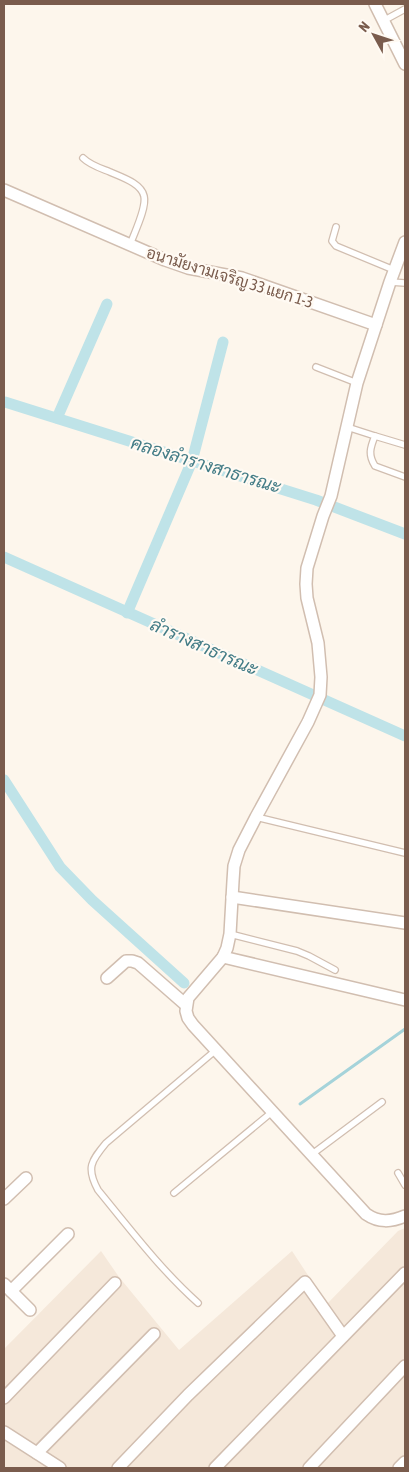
<svg xmlns="http://www.w3.org/2000/svg" width="409" height="1472" font-family="'Asap Condensed',Sarabun,sans-serif">
  <style>
    .residential { fill: #f5e8da }
    .lines { fill: none; stroke-linecap: round; stroke-linejoin: round }
    .stream { stroke: #a5d3da; stroke-width: 3 }
    .canal { stroke: #bfe3e8; stroke-width: 11 }
    .lane-casing { stroke: #d1beb0; stroke-width: 8 }
    .street-casing { stroke: #d1beb0; stroke-width: 14 }
    .lane { stroke: #fff; stroke-width: 5.5 }
    .street { stroke: #fff; stroke-width: 11 }
    .labels { text-anchor: middle; stroke-width: 4.5; stroke-linejoin: round; paint-order: stroke }
    .street-label { font-size: 16px; fill: #7a5c4d; stroke: #fffaf3 }
    .water-label { font-size: 18px; font-style: italic; fill: #437c86; stroke: #fffaf3 }
  </style>
  <rect width="100%" height="100%" fill="#fdf6ec"/>
  <!-- residential -->
  <polygon class="residential" points="405,1228 405,1468 4,1468 4,1349 101,1251 119,1277 179,1350 292,1251 327,1304 398,1231"/>
  <g class="lines">
    <!-- stream -->
    <g class="stream">
      <polyline points="4,402 4,404"/>
      <polyline points="300,1104 405,1029"/>
    </g>
    <!-- canal -->
    <g class="canal">
      <polyline points="5,402 316,500 405,534"/>
      <polyline points="57,418 107,304"/>
      <polyline points="4,557 405,736"/>
      <polyline points="127,613 192,461 223,342"/>
      <polyline points="4,780 60,867 92,900 184,983"/>
    </g>
    <!-- lane casing -->
    <g class="lane-casing">
      <g id="lane">
        <polyline points="383,21 405,9"/>
        <path d="M 83,158 C 90,165 100,168 110,172 C 121,177 141,183 144,196 C 147,208 134,233 130,245"/>
        <polyline points="336,227 332,241 336,246 394,270"/>
        <polyline points="390,282 405,283"/>
        <polyline points="316,367 357,383"/>
        <path d="M 347,427 L 375,436 C 370,448 368,455 375,466 L 405,477"/>
        <polyline points="375,436 405,445"/>
        <polyline points="256,817 405,853"/>
        <polyline points="230,934 297,951 309,956 335,970"/>
        <polyline points="311,1155 382,1102"/>
        <polyline points="398,1173 405,1185"/>
        <polyline points="174,1193 272,1112"/>
        <path d="M 198,1303 C 160,1269 130,1229 98,1190 C 86,1168 91,1161 106,1143 L 216,1050"/>
      </g>
    </g>
    <!-- street casing -->
    <g class="street-casing">
      <g id="street">
        <polyline points="375,4 405,64"/>
        <polyline points="4,190 165,260 188,268 242,278 376,325"/>
        <path d="M 405,242 L 390,282 L 357,383 L 331,496 L 323,516 L 307,568 L 306,584 L 307,598 L 318,643 L 321,677 L 320,695 L 308,722 L 256,817 L 239,850 L 234,866 L 233,881 L 230,934 L 227,948 L 223,957 L 188,998 L 186,1011 L 188,1018 L 193,1025 L 366,1214 C 379,1223 391,1222 405,1216"/>
        <polyline points="232,897 405,923"/>
        <polyline points="223,957 405,1000"/>
        <polyline points="107,978 126,961 132,961 138,963 186,1005"/>
        <polyline points="4,1199 26,1178"/>
        <polyline points="4,1284 30,1310"/>
        <polyline points="11,1291 68,1234"/>
        <polyline points="4,1398 115,1283"/>
        <polyline points="4,1432 60,1468"/>
        <polyline points="37,1453 154,1334"/>
        <polyline points="118,1468 188,1395 305,1282 343,1336"/>
        <polyline points="215,1468 405,1273"/>
        <polyline points="309,1468 405,1366"/>
        <polyline points="399,1468 405,1462"/>
      </g>
    </g>
    <!-- lane -->
    <use href="#lane" class="lane"/>
    <!-- street -->
    <use href="#street" class="street"/>
  </g>
  <g class="labels">
    <!-- street labels -->
    <g class="street-label">
      <text transform="translate(230 277) rotate(17)" y="6">อนามัยงามเจริญ 33 แยก 1-3</text>
    </g>
    <!-- water labels -->
    <g class="water-label">
      <text transform="translate(206 465) rotate(17)" y="6">คลองลำรางสาธารณะ</text>
      <text transform="translate(204 647) rotate(24)" y="6">ลำรางสาธารณะ</text>
    </g>
  </g>
  <!-- border -->
  <rect width="409" height="1472" fill="none" stroke="#7a5c4d" stroke-width="10"/>
  <!-- north arrow -->
  <g transform="translate(374 35) rotate(310)" stroke="#fffaf3" stroke-width="4" paint-order="stroke">
  <path d="M0-4L9 19L0 12L-9 19Z" fill="#7a5c4d"/>
  <text y="-8" font-size="14" font-weight="bold" text-anchor="middle" fill="#7a5c4d">N</text>
  </g>
</svg>
